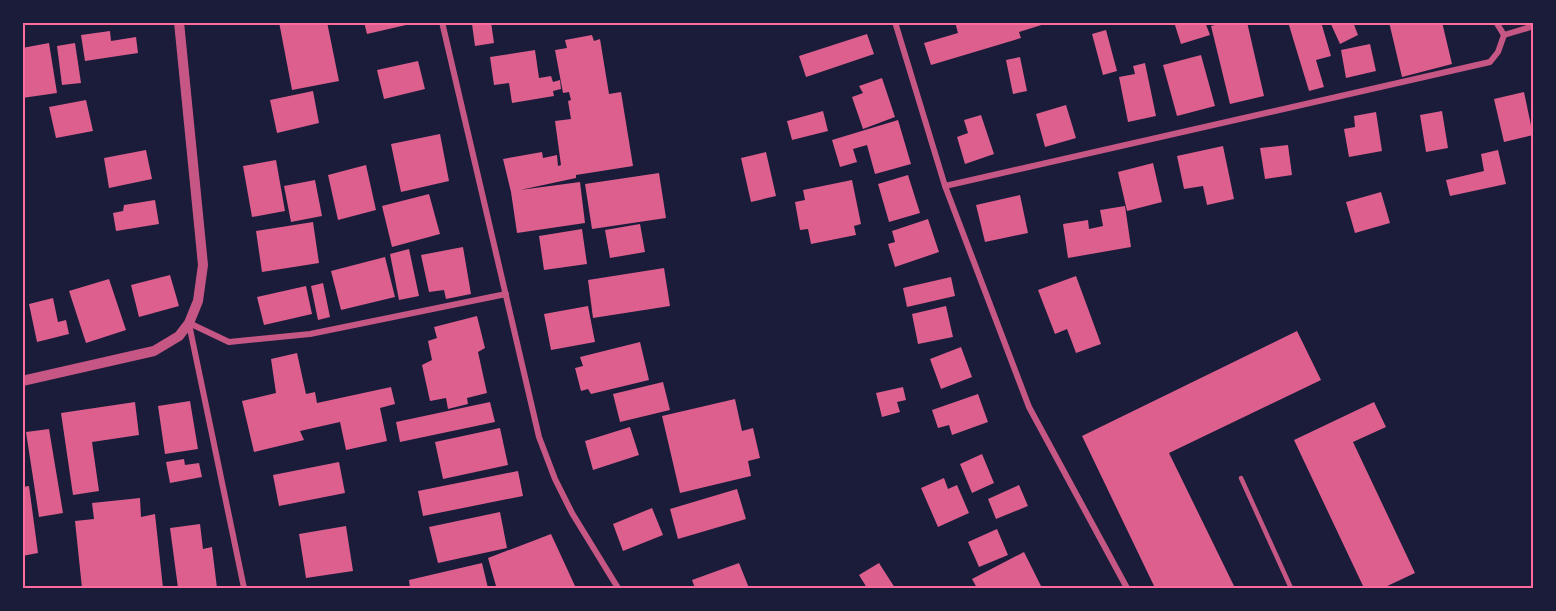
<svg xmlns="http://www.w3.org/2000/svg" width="1556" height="611" font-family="Rubik,sans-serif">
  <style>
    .building { fill: #dd5f8e }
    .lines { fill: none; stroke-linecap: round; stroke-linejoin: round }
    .service { stroke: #c65784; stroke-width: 4.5 }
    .minor { stroke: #c65784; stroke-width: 6 }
    .tertiary { stroke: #c65784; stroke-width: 10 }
    .neatline { fill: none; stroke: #ff6b9d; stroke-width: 2 }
  </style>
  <rect width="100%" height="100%" fill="#1b1b3a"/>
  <!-- building -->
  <g class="building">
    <polygon points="279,22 327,22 339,81 292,90"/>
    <polygon points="364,22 406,22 406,25 367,34"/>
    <polygon points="479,22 491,22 494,43 475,46 472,24"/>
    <polygon points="955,22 1048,22 1048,23 1019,32 1021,38 931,65 924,43 958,33"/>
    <polygon points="1174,22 1205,22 1210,35 1181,44"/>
    <polygon points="1227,22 1247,22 1264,96 1230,104 1211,26"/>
    <polygon points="1288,22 1321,22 1331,56 1316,60 1324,87 1309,91"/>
    <polygon points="1330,22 1353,22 1358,35 1340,44"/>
    <polygon points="1389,22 1415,22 1416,25 1428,22 1442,22 1452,64 1402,77"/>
    <polygon points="1106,30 1117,71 1103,75 1092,34"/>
    <polygon points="110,31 111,41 136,37 138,53 85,61 81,35"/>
    <polygon points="867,34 874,54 806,77 799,56"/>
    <polygon points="592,35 594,41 600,39 609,94 621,92 633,166 576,175 576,178 520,190 580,182 585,223 517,233 511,192 503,159 542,152 543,158 557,155 558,166 561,165 555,121 571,119 568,101 571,100 569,92 563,93 555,50 567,48 565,40"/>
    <polygon points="49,43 57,93 22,98 22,48"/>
    <polygon points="75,43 81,83 62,85 57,46"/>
    <polygon points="1370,44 1376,71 1346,78 1341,50"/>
    <polygon points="535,50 539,78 551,76 553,82 560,80 561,89 553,91 554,96 512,103 509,83 494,85 490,57"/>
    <polygon points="1201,55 1215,106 1177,116 1163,65"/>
    <polygon points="1020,57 1027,91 1013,94 1006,60"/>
    <polygon points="418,61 425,89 384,99 377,70"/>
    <polygon points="1145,63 1156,116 1128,122 1119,77 1135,74 1133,66"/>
    <polygon points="882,78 895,117 863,129 852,97 863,93 859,86"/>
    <polygon points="313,91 319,123 277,133 270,100"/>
    <polygon points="1524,92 1533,135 1504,142 1494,99"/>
    <polygon points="86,100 93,131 56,138 49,107"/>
    <polygon points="1066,105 1076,138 1045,147 1036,114"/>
    <polygon points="823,111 828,131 792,140 787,121"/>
    <polygon points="1442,111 1448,148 1426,152 1420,115"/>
    <polygon points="1376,112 1382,151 1349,157 1344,129 1355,127 1354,116"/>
    <polygon points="981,115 994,154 965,164 957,137 968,133 964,120"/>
    <polygon points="898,120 911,164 875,174 867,145 853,149 857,162 840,167 832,140"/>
    <polygon points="440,134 449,181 401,192 391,144"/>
    <polygon points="1288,145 1292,175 1265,179 1260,148"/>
    <polygon points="1223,146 1234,199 1207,205 1203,186 1184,189 1177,156"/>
    <polygon points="146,150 152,179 109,188 104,158"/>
    <polygon points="1498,150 1506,184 1450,196 1446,180 1484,171 1481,154"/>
    <polygon points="766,152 776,196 751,202 741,158"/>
    <polygon points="276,160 285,211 252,217 243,166"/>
    <polygon points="1153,163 1162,202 1127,211 1118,172"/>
    <polygon points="366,165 376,210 338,220 328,175"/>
    <polygon points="659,173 666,218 592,229 585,184"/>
    <polygon points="908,175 920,213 889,222 878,184"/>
    <polygon points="315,180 322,216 291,222 284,186"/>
    <polygon points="852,180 861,224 854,226 856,235 811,244 808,229 800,230 795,202 805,200 803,190"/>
    <polygon points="1381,192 1390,223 1355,233 1346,202"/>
    <polygon points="429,194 440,234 392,247 382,206"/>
    <polygon points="1020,195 1028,233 985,242 976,205"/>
    <polygon points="155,200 159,224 116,231 113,213 123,211 124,205"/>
    <polygon points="1125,206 1131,247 1068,258 1063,224 1088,220 1089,229 1103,226 1100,210"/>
    <polygon points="928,219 939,252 895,267 888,244 895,242 892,231"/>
    <polygon points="313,222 319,263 262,272 256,231"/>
    <polygon points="640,224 645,252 610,258 605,230"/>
    <polygon points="582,229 587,264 544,270 539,236"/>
    <polygon points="463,247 471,294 446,299 444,290 429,292 421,255"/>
    <polygon points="409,249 419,296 399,300 390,254"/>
    <polygon points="385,257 395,297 341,310 331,271"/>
    <polygon points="664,268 670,306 593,318 588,280"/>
    <polygon points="170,275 179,306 139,317 131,285"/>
    <polygon points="1076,276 1101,344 1076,353 1067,329 1055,334 1038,290"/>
    <polygon points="951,277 955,296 907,307 903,288"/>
    <polygon points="109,279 126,330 86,343 69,291"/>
    <polygon points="323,283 330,317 318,320 311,286"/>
    <polygon points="306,286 312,314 264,325 257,297"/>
    <polygon points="53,298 58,322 66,320 69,334 37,342 29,304"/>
    <polygon points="588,306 595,342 551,350 544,314"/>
    <polygon points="946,306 953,337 918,344 912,314"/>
    <polygon points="477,316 485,348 478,352 487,393 467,398 468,404 448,409 446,398 430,401 422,365 432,360 428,341 437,338 434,327"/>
    <polygon points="1297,331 1321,380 1169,453 1235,588 1155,588 1082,436"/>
    <polygon points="640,342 649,380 591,394 588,389 581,391 575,368 583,366 580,357"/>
    <polygon points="961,347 972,377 941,389 930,359"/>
    <polygon points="297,353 306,394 315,392 317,403 391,387 395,404 380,408 387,441 346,450 340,422 300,431 304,440 254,452 242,401 276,393 271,359"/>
    <polygon points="663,382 670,410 620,422 613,394"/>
    <polygon points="903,387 906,400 897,402 900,412 882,417 876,393"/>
    <polygon points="978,394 988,422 952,435 949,425 938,428 932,410"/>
    <polygon points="735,399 742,431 753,428 760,458 748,461 751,476 680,493 662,416"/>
    <polygon points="190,401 198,449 165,454 158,406"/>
    <polygon points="135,402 139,435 92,442 99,491 73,495 61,413"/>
    <polygon points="490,402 495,422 400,442 396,422"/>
    <polygon points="1374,402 1386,427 1353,442 1415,573 1383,588 1364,588 1294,440"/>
    <polygon points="630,427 639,455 593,470 585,441"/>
    <polygon points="500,428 508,465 443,479 435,442"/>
    <polygon points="49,429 63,513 39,517 26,432"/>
    <polygon points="982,454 994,483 972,493 960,464"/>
    <polygon points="184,459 185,465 199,463 202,477 170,483 166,462"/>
    <polygon points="339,462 345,493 279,506 273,475"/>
    <polygon points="518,471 523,496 423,516 418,491"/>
    <polygon points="944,478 948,489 957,485 969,513 938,527 921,488"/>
    <polygon points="1019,485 1028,506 996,519 988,499"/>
    <polygon points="29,486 38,553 22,556 22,487"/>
    <polygon points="737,489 746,519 678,539 670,509"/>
    <polygon points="140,498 141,517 155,514 163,588 82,588 75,521 94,519 92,503"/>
    <polygon points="652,508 663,535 623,551 613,524"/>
    <polygon points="500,512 507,548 438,563 429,527"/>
    <polygon points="200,524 203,549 212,547 217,588 178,588 170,528"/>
    <polygon points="346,526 353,571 306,578 299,534"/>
    <polygon points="997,529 1008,555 979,567 968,542"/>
    <polygon points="551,534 575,586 568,588 499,588 496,586 488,558"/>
    <polygon points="1024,552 1042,588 977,588 972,579"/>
    <polygon points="482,563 488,588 410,588 409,580"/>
    <polygon points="739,563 749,588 695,588 692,580"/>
    <polygon points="879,563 895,588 867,588 859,575"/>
  </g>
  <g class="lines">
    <!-- service -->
    <polyline class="service" points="1241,478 1291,588"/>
    <!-- minor -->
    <g class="minor">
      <polyline points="442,22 539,437 555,479 572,513 618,588"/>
      <polyline points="895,22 945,186 1029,407 1127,588"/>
      <polyline points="1496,22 1504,35 1534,26"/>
      <polyline points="945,186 1490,62 1498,52 1504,35"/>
      <polyline points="189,323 229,342 310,334 506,294"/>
      <polyline points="189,324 244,588"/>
    </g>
    <!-- tertiary -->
    <polyline class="tertiary" points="22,381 154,351 179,336 189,323 198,301 203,265 179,22"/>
  </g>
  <!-- border -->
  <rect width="1556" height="611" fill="none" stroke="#1b1b3a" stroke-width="48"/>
  <rect x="24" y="24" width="1508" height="563" class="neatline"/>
</svg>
